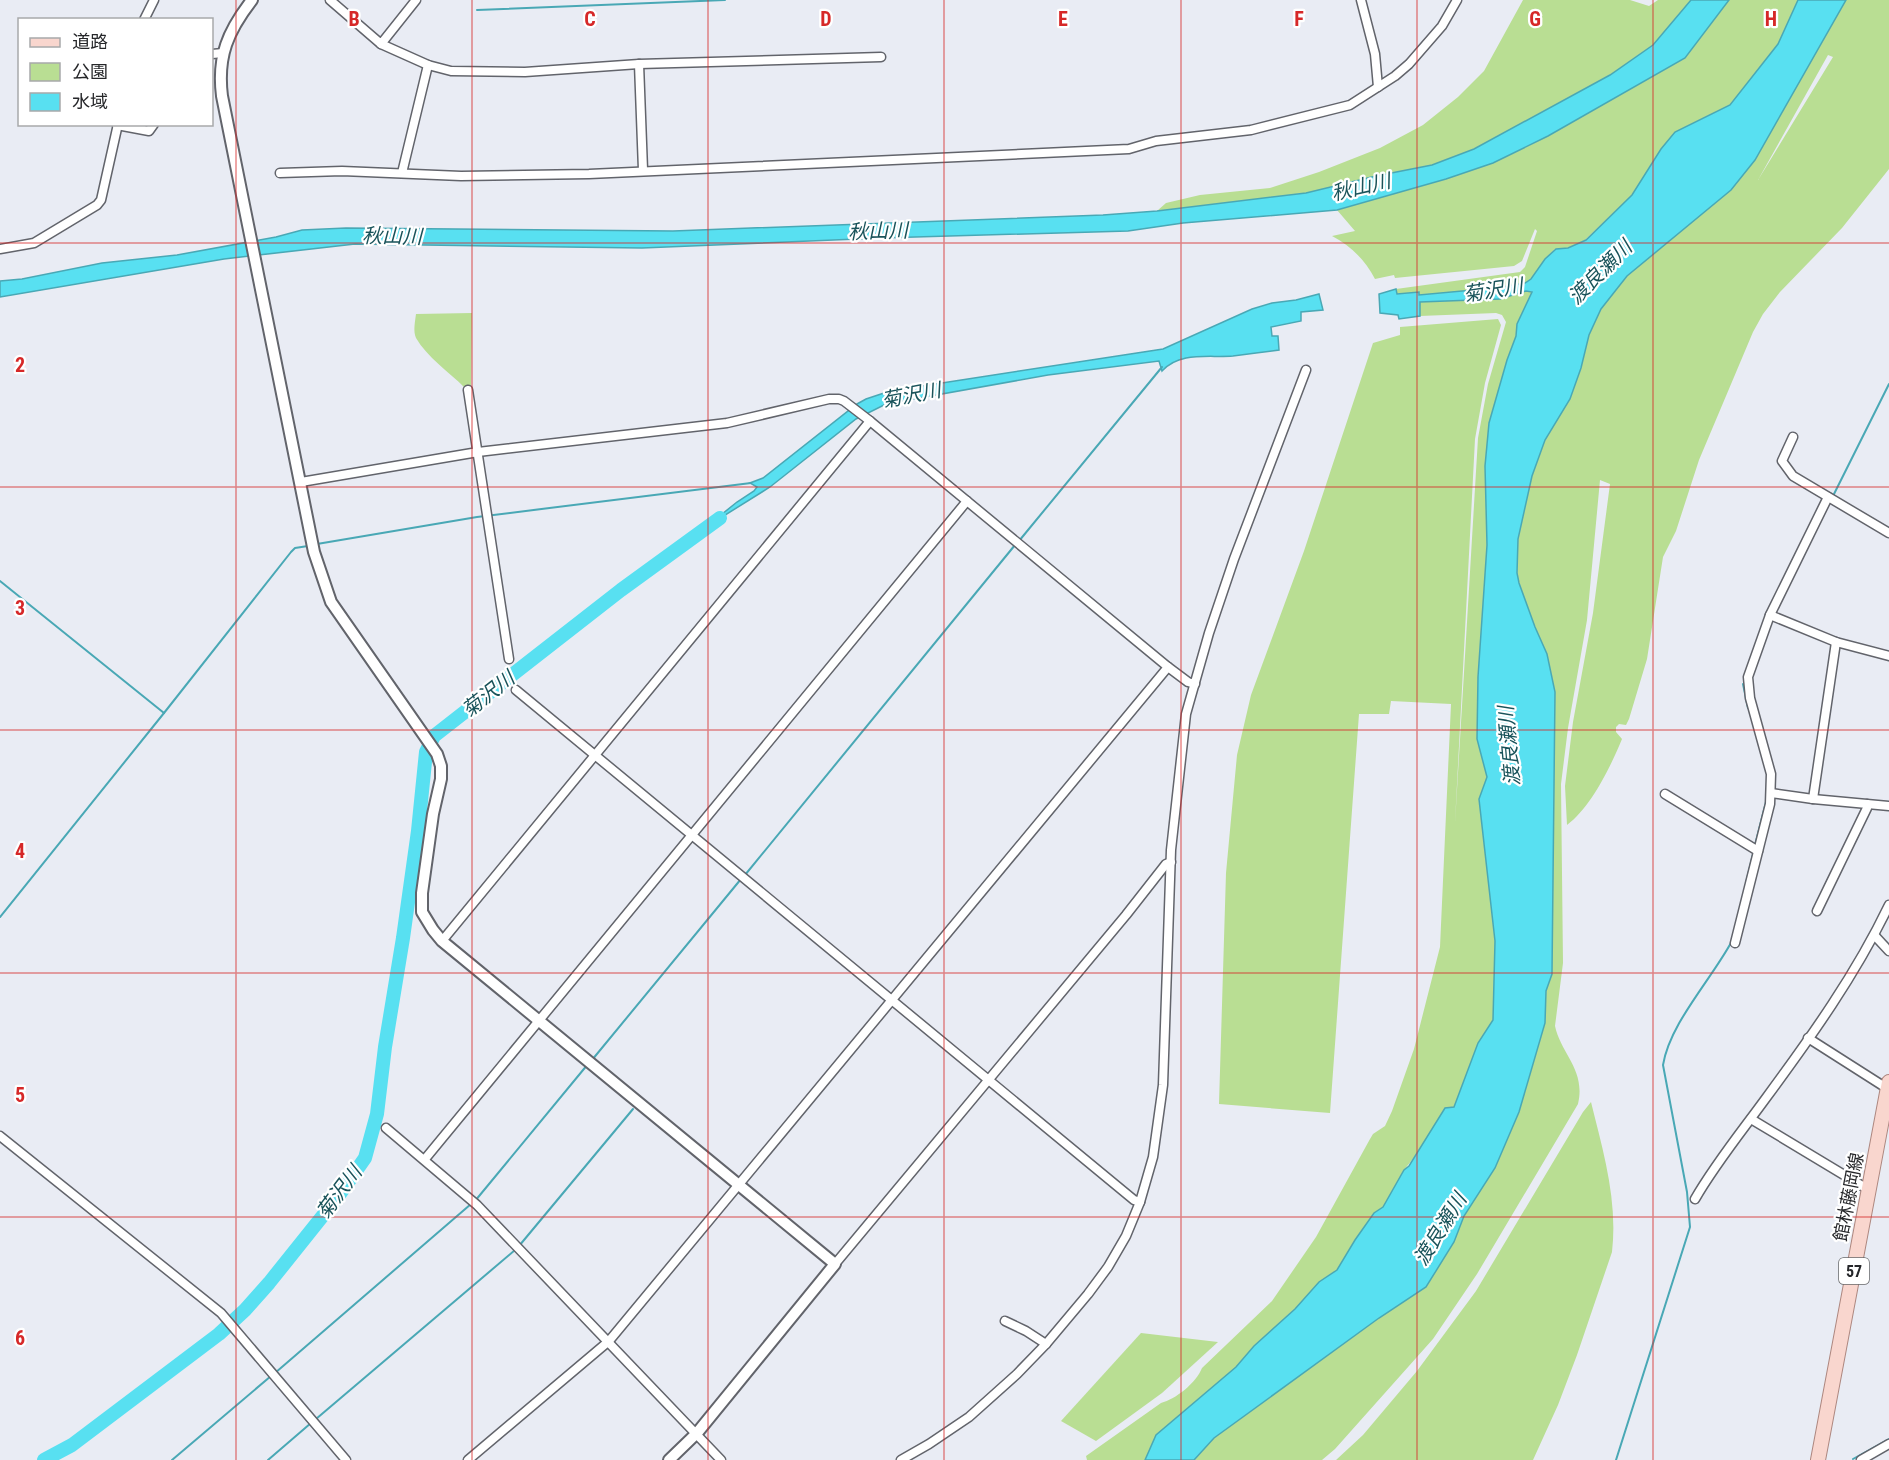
<svg xmlns="http://www.w3.org/2000/svg" width="1889" height="1460" font-family="'Roboto Condensed','Noto Sans JP',sans-serif">
  <style>
    .green { fill: #b9de93; fill-rule: evenodd }
    .water { fill: #58e0f1; stroke: #49a8b5; stroke-width: 1.5 }
    .lines { fill: none; stroke-linecap: round; stroke-linejoin: round }
    .stream { stroke: #49a8b5; stroke-width: 2 }
    .river { stroke: #58e0f1; stroke-width: 14 }
    .minor-casing { stroke: #62646b; stroke-width: 11 }
    .tertiary-casing { stroke: #62646b; stroke-width: 14 }
    .primary-casing { stroke: #ad877f; stroke-width: 16 }
    .minor { stroke: #fff; stroke-width: 8 }
    .tertiary { stroke: #fff; stroke-width: 10 }
    .primary { stroke: #f9d6ce; stroke-width: 14 }
    .grid { fill: none; stroke: #d62828; stroke-width: 1.5; stroke-opacity: 0.55 }
    .labels { text-anchor: middle; stroke-width: 4.5; stroke-linejoin: round; paint-order: stroke }
    .shield { fill: #fff; stroke: #67686a; stroke-width: 1.5 }
    .shield-label { font-size: 16px; font-weight: bold; fill: #26272a }
    .street-label { font-size: 18px; fill: #26272a; stroke: #fff }
    .water-label { font-size: 20px; font-style: italic; fill: #19535a; stroke: #fff }
    .grid-label { font-size: 20px; text-anchor: middle; font-weight: bold; fill: #d62828; stroke: #fff; stroke-width: 4.5; stroke-linejoin: round; paint-order: stroke }
  </style>
  <rect width="100%" height="100%" fill="#e9ecf4"/>
  <!-- green -->
  <g class="green">
    <polygon points="1523,0 1630,0 1649,6 1658,0 1691,0 1653,45 1610,75 1474,149 1432,165 1376,176 1306,193 1157,211 1166,203 1200,195 1270,188 1319,172 1380,148 1423,125 1458,97 1484,71"/>
    <path d="M 1729,0 L 1798,0 L 1778,44 L 1730,105 L 1675,132 L 1632,195 L 1585,240 L 1568,248 L 1555,249 L 1545,259 L 1531,279 L 1525,283 L 1495,288 L 1419,296 L 1418,292 L 1397,294 L 1396,289 L 1520,272 L 1525,267 L 1537,231 L 1535,229 L 1522,261 L 1514,266 L 1395,278 L 1394,275 L 1375,279 C 1365,260 1351,246 1332,236 L 1355,231 L 1337,210 L 1446,179 L 1493,163 L 1548,136 L 1685,58 Z"/>
    <path d="M 1846,0 L 1889,0 L 1889,169 L 1842,228 L 1780,292 L 1763,314 L 1753,332 L 1699,460 L 1676,531 L 1663,557 L 1647,659 L 1629,719 L 1626,725 L 1619,724 L 1616,727 L 1616,732 L 1622,739 C 1610,768 1591,807 1567,825 L 1565,786 L 1573,722 L 1593,613 L 1610,484 L 1600,480 L 1587,620 L 1568,728 L 1561,784 L 1563,963 L 1555,1026 C 1561,1054 1586,1070 1578,1104 L 1477,1274 L 1433,1339 L 1335,1449 L 1322,1460 L 1194,1460 L 1214,1438 L 1379,1318 L 1426,1287 L 1454,1242 L 1464,1216 L 1495,1168 L 1519,1112 L 1545,1023 L 1546,991 L 1552,974 L 1555,692 L 1547,654 L 1535,627 L 1519,583 L 1517,573 L 1518,539 L 1532,476 L 1545,440 L 1570,399 L 1581,368 L 1589,335 L 1601,309 L 1627,276 L 1731,190 L 1755,160 ZM 1828,55 L 1833,57 L 1758,180 Z"/>
    <path d="M 1526,291 L 1532,292 L 1517,324 L 1516,336 L 1507,360 L 1489,423 L 1485,466 L 1487,545 L 1478,677 L 1477,738 L 1487,777 L 1479,799 L 1495,941 L 1493,1021 L 1478,1043 L 1454,1107 L 1404,1170 L 1383,1207 L 1374,1213 L 1355,1240 L 1337,1270 L 1319,1282 L 1295,1309 L 1254,1346 L 1236,1367 L 1145,1460 L 1087,1460 L 1086,1456 L 1161,1403 C 1176,1399 1196,1383 1202,1368 L 1272,1301 L 1316,1237 L 1370,1139 L 1373,1134 L 1385,1126 L 1392,1111 L 1414,1049 L 1440,947 L 1451,704 L 1391,701 L 1389,714 L 1359,714 L 1330,1113 L 1219,1104 L 1226,873 L 1237,755 L 1251,695 L 1304,551 L 1373,343 L 1400,335 L 1400,327 L 1498,319 L 1501,325 L 1485,383 L 1475,439 L 1455,823 L 1478,438 L 1488,384 L 1506,322 L 1502,315 L 1496,313 L 1420,316 L 1419,302 L 1500,299 Z"/>
    <path d="M 472,313 L 471,387 L 464,387 C 449,372 427,357 416,338 C 413,331 415,322 416,314 Z"/>
    <path d="M 1591,1102 C 1603,1151 1618,1200 1612,1252 L 1577,1355 L 1558,1405 L 1533,1460 L 1336,1460 L 1363,1435 L 1417,1371 L 1476,1291 L 1583,1112 Z"/>
    <polygon points="1141,1333 1218,1342 1162,1393 1096,1441 1061,1421"/>
  </g>
  <!-- water -->
  <g class="water">
    <polygon points="1691,0 1729,0 1685,58 1548,136 1493,163 1446,179 1337,210 1183,223 1128,231 881,238 642,248 355,244 224,259 0,297 0,281 22,279 102,263 177,255 276,237 302,230 346,228 673,231 1103,215 1157,211 1306,193 1376,176 1432,165 1474,149 1610,75 1653,45"/>
    <polygon points="1798,0 1846,0 1755,160 1731,190 1627,276 1601,309 1589,335 1581,368 1570,399 1545,440 1532,476 1518,539 1517,573 1519,583 1535,627 1547,654 1555,692 1552,974 1546,991 1545,1023 1519,1112 1495,1168 1464,1216 1454,1242 1426,1287 1379,1318 1214,1438 1194,1460 1145,1460 1156,1435 1236,1367 1254,1346 1295,1309 1319,1282 1337,1270 1355,1240 1374,1213 1383,1207 1404,1170 1409,1166 1445,1108 1454,1107 1478,1043 1493,1020 1495,941 1479,799 1487,777 1477,739 1478,677 1487,545 1485,466 1489,423 1507,360 1516,336 1517,324 1532,292 1526,291 1500,299 1420,302 1420,316 1399,319 1398,315 1380,313 1379,294 1396,289 1397,294 1419,292 1419,295 1495,288 1525,283 1531,279 1545,259 1556,249 1568,248 1586,240 1632,195 1661,149 1675,132 1730,105 1778,44"/>
    <path d="M 1319,294 L 1323,310 L 1301,312 L 1301,321 L 1271,327 L 1272,336 L 1278,336 L 1279,350 C 1264,352 1248,354 1233,356 C 1209,358 1180,351 1162,371 L 1159,361 L 1048,375 L 886,404 L 856,419 L 770,487 L 706,527 L 737,502 L 754,491 L 757,487 L 750,483 L 763,478 L 857,404 L 866,399 L 890,391 L 1163,349 L 1252,309 L 1272,303 L 1296,300 Z"/>
  </g>
  <g class="lines">
    <!-- stream -->
    <g class="stream">
      <polyline points="477,10 725,0"/>
      <polyline points="1833,496 1889,384"/>
      <polyline points="1019,541 1162,367"/>
      <polyline points="317,544 477,517 751,483"/>
      <polyline points="0,581 164,713"/>
      <polyline points="1743,684 1748,708"/>
      <polyline points="1755,845 1767,798"/>
      <polyline points="745,875 1015,545"/>
      <polyline points="1746,883 1754,850"/>
      <polyline points="0,917 164,713 291,552 295,548 308,546"/>
      <polyline points="592,1060 741,879"/>
      <polyline points="475,1201 588,1064"/>
      <polyline points="519,1246 633,1109"/>
      <polyline points="275,1373 471,1204"/>
      <polyline points="316,1419 515,1250"/>
      <polyline points="1853,1459 1889,1439"/>
      <polyline points="172,1460 271,1376"/>
      <polyline points="268,1460 311,1423"/>
      <path d="M 1616,1460 L 1690,1227 L 1687,1192 L 1663,1065 C 1670,1023 1711,980 1732,941"/>
    </g>
    <!-- river -->
    <polyline class="river" points="44,1460 72,1445 219,1334 245,1310 269,1283 337,1198 365,1158 377,1114 385,1047 403,938 418,831 426,752 434,736 621,590 720,518"/>
    <!-- minor casing -->
    <g class="minor-casing">
      <g id="minor">
        <polyline points="330,0 381,44 416,0"/>
        <polyline points="1361,0 1375,54 1378,87"/>
        <polyline points="144,20 154,0"/>
        <polyline points="381,44 428,65 451,71 525,72 639,64 881,57"/>
        <polyline points="212,54 223,53"/>
        <polyline points="639,64 643,170"/>
        <polyline points="117,125 149,131 154,124"/>
        <polyline points="280,173 342,171 461,176 589,174 1129,149 1156,141 1251,130 1350,105 1395,76 1409,64 1442,26 1457,0"/>
        <polyline points="402,173 428,65"/>
        <polyline points="0,249 34,243 97,205 101,200 118,124"/>
        <polyline points="468,390 509,659"/>
        <polyline points="1793,437 1782,461 1793,476 1889,533"/>
        <polyline points="301,482 478,452 727,423 829,399 839,399 844,401 870,421 1168,667 1188,682 1195,684"/>
        <polyline points="1770,615 1836,642 1889,656"/>
        <polyline points="516,690 1134,1200 1140,1202"/>
        <polyline points="1771,793 1813,799 1889,806"/>
        <polyline points="1665,794 1758,851"/>
        <polyline points="1813,799 1836,642"/>
        <polyline points="1817,911 1867,808 1867,804"/>
        <polyline points="1875,936 1889,951"/>
        <polyline points="442,941 870,421"/>
        <polyline points="1735,943 1770,804 1771,774 1750,698 1748,677 1770,615 1828,497"/>
        <polyline points="1808,1038 1888,1089"/>
        <polyline points="1751,1119 1869,1190"/>
        <polyline points="386,1128 477,1205 721,1460"/>
        <polyline points="0,1136 221,1313 346,1460"/>
        <polyline points="425,1159 967,501"/>
        <path d="M 1695,1199 C 1715,1164 1742,1131 1766,1098 C 1811,1037 1856,974 1889,905"/>
        <polyline points="835,1264 1126,915 1166,864 1171,862"/>
        <polyline points="1005,1321 1026,1331 1046,1344"/>
        <polyline points="468,1460 609,1341 1168,667"/>
        <polyline points="901,1460 929,1444 969,1417 1017,1374 1046,1344 1088,1294 1108,1267 1126,1236 1140,1202 1153,1157 1163,1085 1171,850 1186,714 1209,633 1234,559 1306,370"/>
        <polyline points="1861,1460 1889,1444"/>
      </g>
    </g>
    <!-- tertiary casing -->
    <g class="tertiary-casing">
      <path id="tertiary" d="M 252,0 C 228,31 217,56 222,96 L 314,552 L 331,602 L 437,754 L 441,766 L 441,779 L 433,814 L 422,893 L 422,912 L 433,930 L 442,941 L 835,1264 L 697,1433 L 669,1460"/>
    </g>
    <!-- primary casing -->
    <g class="primary-casing">
      <polyline id="primary" points="1818,1460 1889,1082"/>
    </g>
    <!-- minor -->
    <use href="#minor" class="minor"/>
    <!-- tertiary -->
    <use href="#tertiary" class="tertiary"/>
    <!-- primary -->
    <use href="#primary" class="primary"/>
  </g>
  <!-- grid -->
  <path class="grid" d="M 236,0 L 236,1460M 472,0 L 472,1460M 708,0 L 708,1460M 944,0 L 944,1460M 1181,0 L 1181,1460M 1417,0 L 1417,1460M 1653,0 L 1653,1460M 0,243 L 1889,243M 0,487 L 1889,487M 0,730 L 1889,730M 0,973 L 1889,973M 0,1217 L 1889,1217"/>
  <g class="labels">
    <!-- shield labels -->
    <rect class="shield" x="1839" y="1258" width="30" height="26" rx="4.5"/>
    <g class="shield-label">
      <text x="1854" y="1277">57</text>
    </g>
    <!-- street labels -->
    <g class="street-label">
      <text transform="translate(1849 1197) rotate(-79)" y="6">館林藤岡線</text>
    </g>
    <!-- water labels -->
    <g class="water-label">
      <text transform="translate(1361 187) rotate(-13)" y="7">秋山川</text>
      <text transform="translate(878 231) rotate(-2)" y="7">秋山川</text>
      <text transform="translate(392 236) rotate(1)" y="7">秋山川</text>
      <text transform="translate(1600 272) rotate(-45)" y="7">渡良瀬川</text>
      <text transform="translate(1493 290) rotate(-9)" y="7">菊沢川</text>
      <text transform="translate(911 395) rotate(-11)" y="7">菊沢川</text>
      <text transform="translate(488 694) rotate(-38)" y="7">菊沢川</text>
      <text transform="translate(1509 746) rotate(-95)" y="7">渡良瀬川</text>
      <text transform="translate(339 1192) rotate(-53)" y="7">菊沢川</text>
      <text transform="translate(1440 1229) rotate(-58)" y="7">渡良瀬川</text>
    </g>
  </g>
  <g class="grid-label">
    <text x="354" y="26">B</text>
    <text x="590" y="26">C</text>
    <text x="826" y="26">D</text>
    <text x="1063" y="26">E</text>
    <text x="1299" y="26">F</text>
    <text x="1535" y="26">G</text>
    <text x="1771" y="26">H</text>
    <text x="20" y="372">2</text>
    <text x="20" y="615">3</text>
    <text x="20" y="858">4</text>
    <text x="20" y="1102">5</text>
    <text x="20" y="1345">6</text>
  </g>
  <!-- legend -->
  <rect x="18" y="18" width="195" height="108" fill="#ffffff" stroke="#a8a9aa" stroke-width="1.5"/>
  <rect x="30" y="38" width="30" height="9" fill="#f9d6ce" stroke="#a8a9aa" stroke-width="1.5"/>
  <text x="72" y="48" font-size="18" fill="#26272a">道路</text>
  <rect x="30" y="63" width="30" height="18" fill="#b9de93" stroke="#a8a9aa" stroke-width="1.5"/>
  <text x="72" y="78" font-size="18" fill="#26272a">公園</text>
  <rect x="30" y="93" width="30" height="18" fill="#58e0f1" stroke="#a8a9aa" stroke-width="1.5"/>
  <text x="72" y="108" font-size="18" fill="#26272a">水域</text>
</svg>
